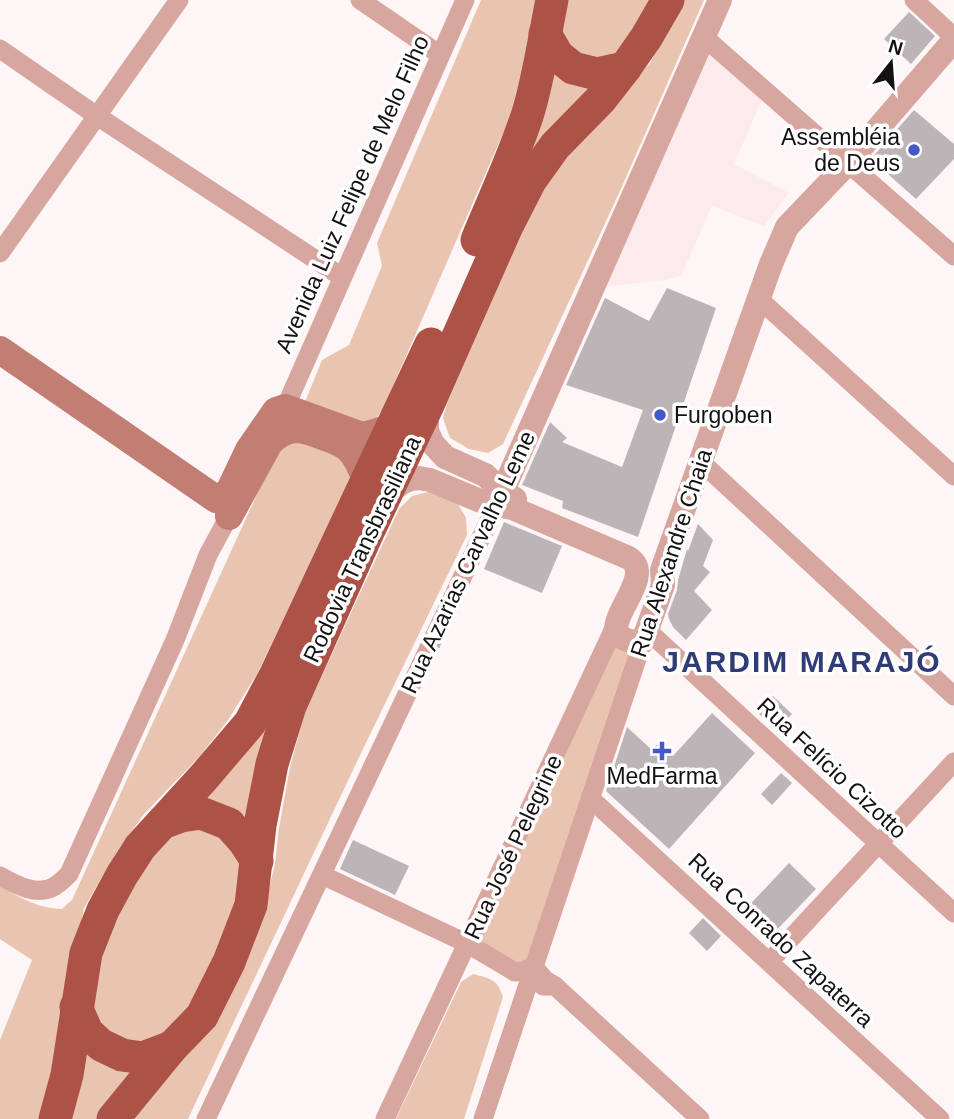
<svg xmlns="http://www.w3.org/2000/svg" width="954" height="1119" font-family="Helvetica,sans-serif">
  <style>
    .built { fill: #fdeaec }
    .green { fill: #e9c4b0 }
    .building { fill: #bdb4b8 }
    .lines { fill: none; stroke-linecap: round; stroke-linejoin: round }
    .minor { stroke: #d7a79f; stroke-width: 19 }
    .tertiary { stroke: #d7a79f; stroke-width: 24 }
    .secondary { stroke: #c37e73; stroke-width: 28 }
    .trunk { stroke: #ac5246; stroke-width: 33 }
    .poi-dot { fill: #4457cb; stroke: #fff; stroke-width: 2.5 }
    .labels { text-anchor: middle; stroke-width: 7; stroke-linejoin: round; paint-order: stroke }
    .poi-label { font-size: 23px; fill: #151112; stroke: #fff; text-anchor: end }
    .street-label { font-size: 23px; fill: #151112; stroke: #fff }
    .district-label { font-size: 30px; font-weight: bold; letter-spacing: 2px; fill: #2f3c76; stroke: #fff }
  </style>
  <rect width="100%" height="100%" fill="#fef6f6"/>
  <!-- built -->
  <polygon class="built" points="709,53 762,99 734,164 789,193 764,226 712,206 681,276 664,280 605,287"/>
  <!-- green -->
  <g class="green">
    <path d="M 481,0 L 537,0 L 525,61 L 508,122 L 383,409 C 379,414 377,419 371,421 C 356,426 320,407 305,402 L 322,360 L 349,345 L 382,266 L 377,243 Z"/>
    <polygon points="559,0 659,0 624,55 577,63 556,17"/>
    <polygon points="684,0 704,0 620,191 503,444 488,453 469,449 450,438 443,418 447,403 536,201 565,159 650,63 679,13"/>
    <polygon points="553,61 600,83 541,154 528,148"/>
    <path d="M 288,440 C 318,448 342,445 351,479 L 257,674 L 228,720 L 200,756 L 144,814 L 118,850 L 84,908 L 52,1071 L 40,1119 L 0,1119 L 0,1040 L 32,960 L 0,939 L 0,886 C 21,898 37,908 62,909 L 72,900 L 279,446 Z"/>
    <polygon points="428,492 458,504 466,518 467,535 362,751 188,1119 125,1119 263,913 275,864 279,828 290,767 305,712 399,509 412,496"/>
    <polygon points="614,644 632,650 528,958 523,963 515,964 480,944 480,938"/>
    <polygon points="282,687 250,818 201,797"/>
    <polygon points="193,822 236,840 243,890 193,1009 146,1053 93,1031 88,974 151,847"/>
    <path d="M 473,974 C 489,978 498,979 503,997 L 464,1119 L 396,1119 L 461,982 Z"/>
    <polygon points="80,1034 148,1065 102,1119 65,1119"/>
  </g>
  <!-- building -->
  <g class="building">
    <polygon points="909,12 935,36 911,64 884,39"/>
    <polygon points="914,110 954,144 954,159 916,199 871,159"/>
    <polygon points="667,288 716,308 638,537 562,508 563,501 522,485 550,422 567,438 562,442 622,467 643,410 566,385 605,298 649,321"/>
    <polygon points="504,522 562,546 542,593 484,569"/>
    <polygon points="698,524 713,540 703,566 710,572 694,591 712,610 686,640 673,627 669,619 668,614 677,590 678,580 687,549 688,551"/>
    <polygon points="773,696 792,714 776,730 757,712"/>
    <polygon points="712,713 755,753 669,849 606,791 627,727 652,750 659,742 674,755"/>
    <polygon points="781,773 792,783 772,805 761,794"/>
    <polygon points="353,840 409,866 395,895 340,869"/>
    <polygon points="789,863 816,889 769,938 742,913"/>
    <polygon points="703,918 721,936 707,951 689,933"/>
  </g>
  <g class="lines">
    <!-- minor -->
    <g class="minor">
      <polyline points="360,0 439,54"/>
      <polyline points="914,0 954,37"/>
      <polyline points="704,37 954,256"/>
      <polyline points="0,49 97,116 342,277"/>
      <polyline points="0,253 179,0"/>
      <polyline points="759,299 954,476"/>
      <polyline points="285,408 465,0"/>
      <polyline points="700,461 954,696"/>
      <polyline points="647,630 954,913"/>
      <polyline points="590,798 940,1119"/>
      <polyline points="322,875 468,944 515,972 524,971 533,966 545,980 555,986"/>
      <path d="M 0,876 C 16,885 38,897 55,886 C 60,883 65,878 69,874 L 175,640 L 208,555 L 229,516"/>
      <polyline points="769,962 954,762"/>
      <polyline points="543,986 555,986 700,1119"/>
      <polyline points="206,1119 497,504"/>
      <polyline points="385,1119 616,624"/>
      <polyline points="483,1119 643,641"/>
    </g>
    <!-- tertiary -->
    <g class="tertiary">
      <polyline points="427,407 427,431 433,444 445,457 485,475 503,491 515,499"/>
      <path d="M 386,495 L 403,482 L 411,479 L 419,478 L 430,480 L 483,502 L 512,508 L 629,558 C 633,561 637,565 637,571 C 638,587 620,608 617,623 C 612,639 632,643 643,641 L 663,585 L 662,570 L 771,264 L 787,227 L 848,163 L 954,40"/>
      <polyline points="497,504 720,0"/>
    </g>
    <!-- secondary -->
    <g class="secondary">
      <polyline points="0,350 216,499 226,494 230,490 249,450 276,411 285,408 362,436 371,434 392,427"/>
      <path d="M 229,516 L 269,443 C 289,423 302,428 325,437 C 334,440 343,443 350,450 C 358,458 362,470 366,480"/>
    </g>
    <!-- trunk -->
    <g class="trunk">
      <polyline points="545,34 558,56 573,68 597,74 625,68"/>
      <path d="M 477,240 C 494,199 513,158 527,116 C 539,78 544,39 552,0"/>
      <polyline points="162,823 181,816 201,813 229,824 244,841 257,861"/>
      <polyline points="76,1007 87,1032 101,1045 122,1055 143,1058 172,1047"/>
      <polyline points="55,1119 67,1075 86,953 103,910 122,875 140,847 204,777 250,723 275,676 431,344"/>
      <polyline points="113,1119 172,1047 202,1016 229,962 251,905 260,825 272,764 290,706 368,532 427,407 507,226 530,181 555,146 600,100 625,68 646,38 668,0"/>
    </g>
  </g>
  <!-- markers -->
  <g class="poi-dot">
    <circle cx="914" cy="150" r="7"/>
    <circle cx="660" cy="415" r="7"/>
    <path d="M658.5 740.5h7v7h7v7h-7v7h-7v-7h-7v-7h7z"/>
  </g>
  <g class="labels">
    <!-- poi labels -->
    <g class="poi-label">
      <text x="900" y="145">Assembléia<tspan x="900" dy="26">de Deus</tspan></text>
      <text x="674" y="423" text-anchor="start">Furgoben</text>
      <text x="662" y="784" text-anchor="middle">MedFarma</text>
    </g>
    <!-- street labels -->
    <g class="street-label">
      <text transform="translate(352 194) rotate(-66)" y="8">Avenida Luiz Felipe de Melo Filho</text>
      <text transform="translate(362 549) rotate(-65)" y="8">Rodovia Transbrasiliana</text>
      <text transform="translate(671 553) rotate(-72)" y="8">Rua Alexandre Chaia</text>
      <text transform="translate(468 562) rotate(-65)" y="8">Rua Azarias Carvalho Leme</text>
      <text transform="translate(832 768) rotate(43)" y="8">Rua Felício Cizotto</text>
      <text transform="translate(513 847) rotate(-65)" y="8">Rua José Pelegrine</text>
      <text transform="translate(781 940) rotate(43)" y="8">Rua Conrado Zapaterra</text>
    </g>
    <!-- district labels -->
    <g class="district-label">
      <text x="802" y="672">JARDIM MARAJÓ</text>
    </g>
  </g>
  <!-- north arrow -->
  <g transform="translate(891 63) rotate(17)" stroke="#ffffff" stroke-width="5" paint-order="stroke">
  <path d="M0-5L12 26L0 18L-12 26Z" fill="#151112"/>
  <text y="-10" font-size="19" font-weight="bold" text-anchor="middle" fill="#151112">N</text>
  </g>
</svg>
